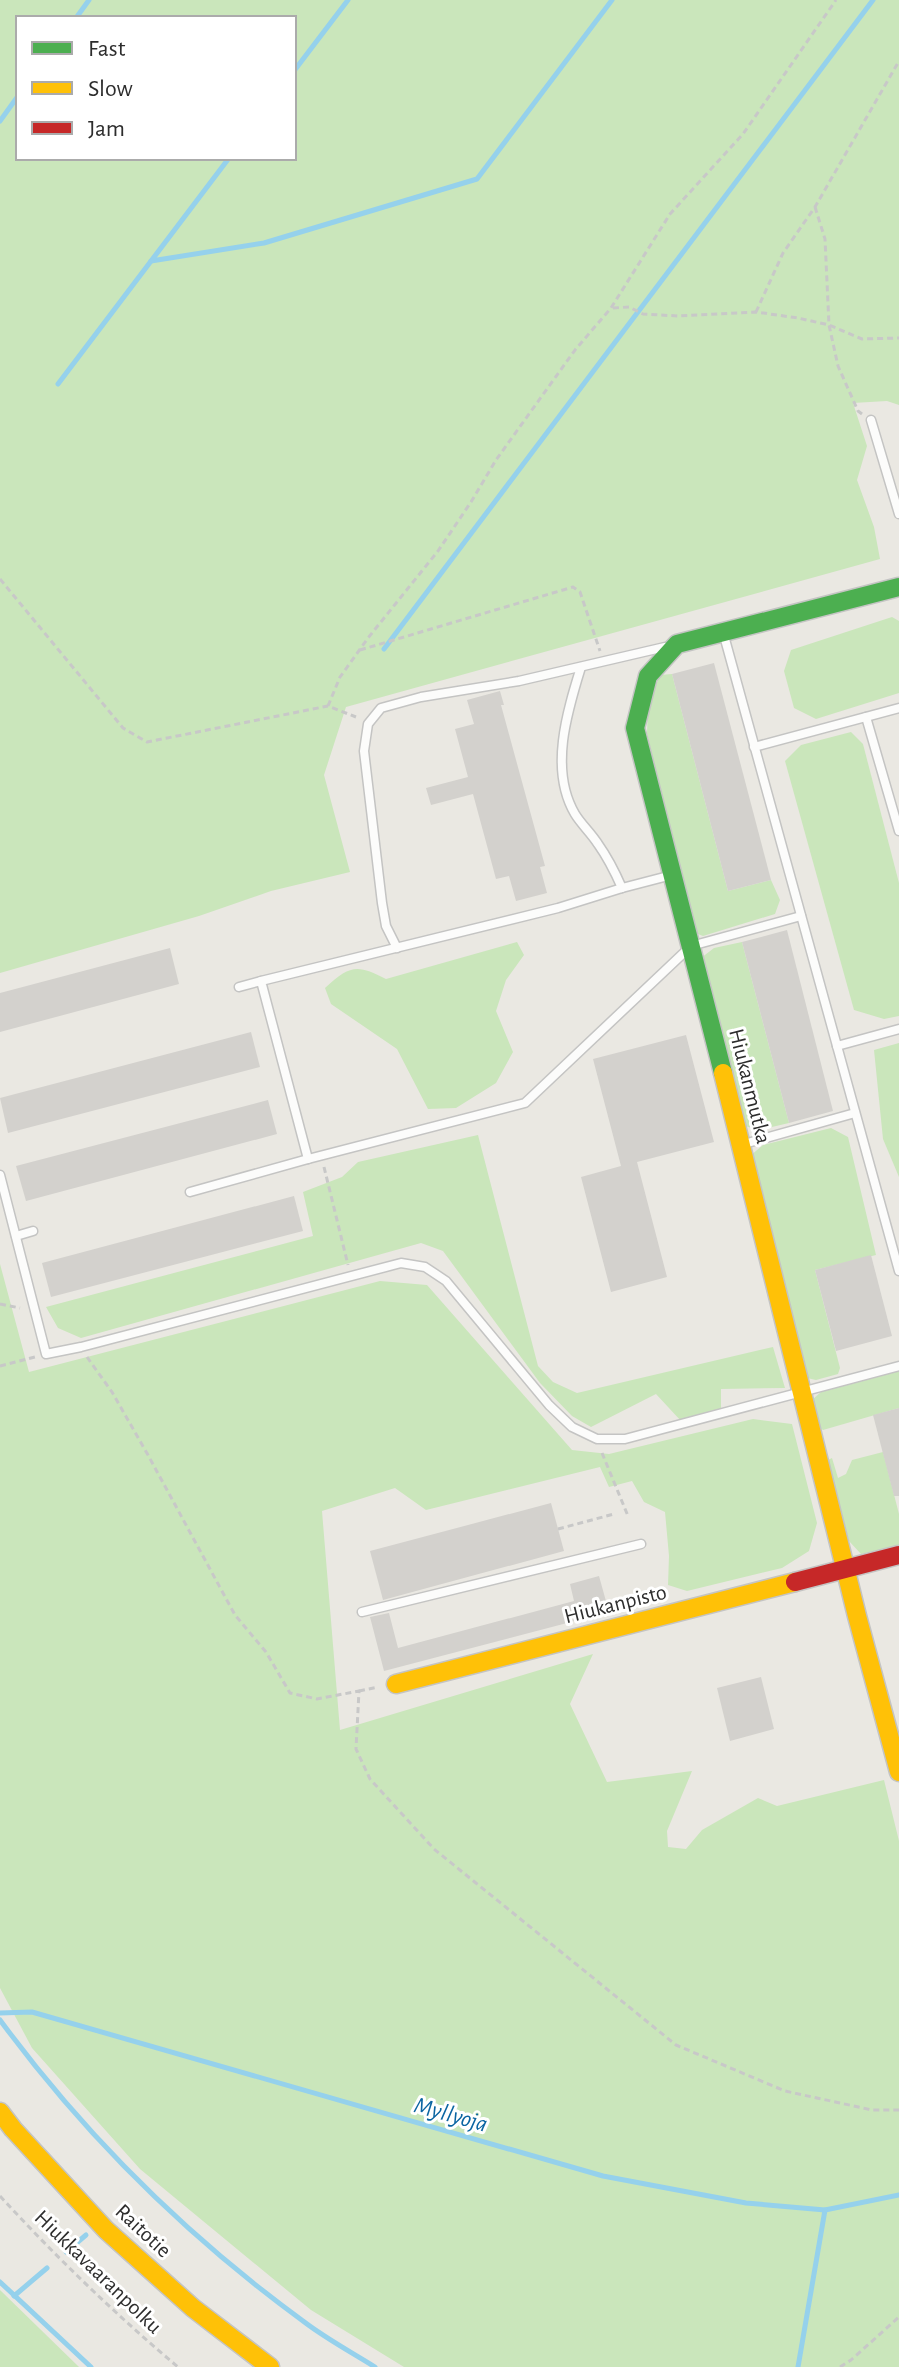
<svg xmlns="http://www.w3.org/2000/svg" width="899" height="2367" font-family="'Alegreya Sans',sans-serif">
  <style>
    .green { fill: #cae6bb; fill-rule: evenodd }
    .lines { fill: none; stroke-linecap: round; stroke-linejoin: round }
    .stream { stroke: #95d1ec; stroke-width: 5 }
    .building { fill: #d3d1cd }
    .lane-casing { stroke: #c4c4c3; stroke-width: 11 }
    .fast-casing { stroke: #c4c4c3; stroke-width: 21 }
    .slow-casing { stroke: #c4c4c3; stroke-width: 21 }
    .jam-casing { stroke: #c4c4c3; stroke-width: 21 }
    .path { stroke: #c8c8c8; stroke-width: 3; stroke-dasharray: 6 4; stroke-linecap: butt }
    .lane { stroke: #fcfcfb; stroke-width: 8 }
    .fast { stroke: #4caf50; stroke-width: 18 }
    .slow { stroke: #ffc107; stroke-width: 18 }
    .jam { stroke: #c62828; stroke-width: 18 }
    .labels { text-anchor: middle; stroke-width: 6; stroke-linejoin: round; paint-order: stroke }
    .street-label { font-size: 22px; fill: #2d2d2d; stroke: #fff }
    .water-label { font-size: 24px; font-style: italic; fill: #0b65a2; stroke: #fff }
  </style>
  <rect width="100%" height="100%" fill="#eae8e2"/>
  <!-- green -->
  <g class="green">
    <path d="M 0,0 L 899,0 L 899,405 L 887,401 L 853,403 L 867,446 L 857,480 L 874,527 L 880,559 L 346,707 L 324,775 L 350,872 L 271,891 L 199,916 L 0,973 ZM 18,18 L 294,18 L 294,158 L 18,158 Z"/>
    <polygon points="892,617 899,621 899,693 816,719 794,708 784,671 791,650"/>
    <polygon points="672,674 728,891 771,880 780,900 775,914 703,936 693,932 647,733 648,706 660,675"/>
    <polygon points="851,732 863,744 899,883 899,1016 884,1019 854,1010 785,761 801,745"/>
    <path d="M 517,942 L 524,955 L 506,980 L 496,1011 L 513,1052 L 496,1083 L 456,1108 L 428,1109 L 397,1049 L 331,1004 L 325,988 C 350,965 357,964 386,979 Z"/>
    <polygon points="742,942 789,1123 759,1130 745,1126 701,958 714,948"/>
    <polygon points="899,1043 899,1177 883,1139 874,1050"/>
    <polygon points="831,1128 848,1137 876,1255 815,1270 840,1368 838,1374 816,1380 807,1378 750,1156 763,1145"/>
    <polygon points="478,1135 538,1366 553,1382 577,1393 773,1347 785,1388 721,1389 721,1409 681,1421 656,1394 591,1427 572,1416 540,1383 443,1251 421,1243 81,1338 58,1328 46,1307 313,1236 303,1192 342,1177 358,1162"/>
    <polygon points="0,1264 29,1372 380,1281 427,1285 572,1450 609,1454 753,1419 792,1424 817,1523 809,1551 782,1568 687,1591 668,1585 669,1556 665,1512 644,1502 632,1481 609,1487 600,1467 426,1510 395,1488 322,1511 340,1730 593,1654 570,1704 607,1782 692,1771 667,1831 668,1847 686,1849 702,1830 758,1798 777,1806 884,1780 899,1841 899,2367 404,2367 311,2310 140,2169 32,2048 0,1988"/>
    <polygon points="899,1371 899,1408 823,1430 819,1427 812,1400 821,1392"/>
    <polygon points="883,1452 899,1514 899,1545 861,1554 849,1541 828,1460 832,1458 838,1478 846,1474 852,1460"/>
    <polygon points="0,2290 79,2367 0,2367"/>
  </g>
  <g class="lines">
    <!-- stream -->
    <g class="stream">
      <polyline points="76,18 89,0"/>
      <polyline points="294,71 348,0"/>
      <polyline points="0,121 18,96"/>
      <polyline points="151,261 264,243 477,179 612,0"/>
      <polyline points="58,384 229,158"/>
      <polyline points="384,649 873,0"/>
      <polyline points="0,2013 32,2012 603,2176 746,2203 825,2210 899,2195"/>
      <path d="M 0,2020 C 84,2134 188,2237 303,2321 C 325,2338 351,2352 375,2367"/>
      <polyline points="66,2252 86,2235"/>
      <polyline points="0,2282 91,2367"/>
      <polyline points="14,2296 47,2268"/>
      <polyline points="798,2367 825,2210"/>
    </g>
  </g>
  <!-- building -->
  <g class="building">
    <polygon points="714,663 771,880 728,891 672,674"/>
    <polygon points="500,691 504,705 501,705 545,866 540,867 547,893 516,901 509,876 496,879 473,794 431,805 426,788 468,777 455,729 474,724 467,700"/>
    <polygon points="787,930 833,1111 789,1123 742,942"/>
    <polygon points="170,948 179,984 0,1032 0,993"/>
    <polygon points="251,1032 260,1067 8,1133 0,1098"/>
    <polygon points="686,1035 714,1142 637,1162 667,1277 611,1292 581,1177 621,1166 593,1059"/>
    <polygon points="268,1100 277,1134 26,1201 16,1166"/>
    <polygon points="294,1196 303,1231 51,1297 42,1263"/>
    <polygon points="871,1255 892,1336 836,1351 815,1270"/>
    <polygon points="899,1408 899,1496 894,1496 873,1415"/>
    <polygon points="551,1503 564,1551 383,1600 370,1551"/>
    <polygon points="599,1576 609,1612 384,1671 370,1617 389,1613 398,1648 574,1601 570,1584"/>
    <polygon points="761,1677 774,1729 730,1741 717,1688"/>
  </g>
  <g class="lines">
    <!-- lane casing -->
    <g class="lane-casing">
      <g id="lane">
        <polyline points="871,420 899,514"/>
        <polyline points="723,632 899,1271"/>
        <path d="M 581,667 C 567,712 549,770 575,814 C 581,824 591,833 598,844 C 608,858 615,872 622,888"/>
        <polyline points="866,717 899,831"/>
        <polyline points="754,747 899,708"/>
        <polyline points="672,875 622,888 558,908 261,981 308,1159 525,1103 691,946 801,916"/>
        <polyline points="397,948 386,926 382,903 364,751 368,724 381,708 421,697 519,681 665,647"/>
        <polyline points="239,987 261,981"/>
        <polyline points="837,1046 899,1029"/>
        <polyline points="744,1144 855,1113"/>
        <polyline points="0,1175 46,1354 81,1347 401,1263 425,1267 446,1281 549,1405 572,1427 597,1439 625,1439 899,1366"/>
        <polyline points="190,1192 308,1159"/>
        <polyline points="16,1236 33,1231"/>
        <polyline points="362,1612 641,1544"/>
      </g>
    </g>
    <!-- fast casing -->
    <g class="fast-casing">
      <polyline id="fast" points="723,1073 635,728 648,676 677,644 899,587"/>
    </g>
    <!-- slow casing -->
    <g class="slow-casing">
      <g id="slow">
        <polyline points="723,1073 857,1616 899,1772"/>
        <polyline points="396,1684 795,1582"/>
        <polyline points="0,2112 13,2129 106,2230 193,2308 270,2367"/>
      </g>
    </g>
    <!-- jam casing -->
    <g class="jam-casing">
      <polyline id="jam" points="795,1582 899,1555"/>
    </g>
    <!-- path -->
    <g class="path">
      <polyline points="815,207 825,239 829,325 838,366 858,411 862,414"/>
      <polyline points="613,308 629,307 643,314 678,316 756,312 798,318 829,325 862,339 899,338"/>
      <polyline points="756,312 783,253 815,207 899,61"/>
      <polyline points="0,579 123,728 147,742 328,706 356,717"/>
      <polyline points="360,650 573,587 580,592 600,651"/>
      <polyline points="328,706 340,677 368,638 438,551 471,502 496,460 575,350 611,308 670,214 743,134 836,0"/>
      <polyline points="324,1167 348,1265"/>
      <polyline points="0,1304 20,1308"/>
      <polyline points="87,1357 112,1392 148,1455 235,1615 266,1652 290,1693 317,1699 359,1691 356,1749 370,1779 434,1849 676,2045 785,2091 872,2110 899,2110"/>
      <polyline points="0,1366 35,1357"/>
      <polyline points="602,1453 628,1516"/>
      <polyline points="558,1529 614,1514"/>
      <polyline points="359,1691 378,1687"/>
      <path d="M 0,2196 C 56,2257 115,2314 178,2367"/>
      <polyline points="840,2367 851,2360 899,2317"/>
    </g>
    <!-- lane -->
    <use href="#lane" class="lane"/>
    <!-- fast -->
    <use href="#fast" class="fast"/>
    <!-- slow -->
    <use href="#slow" class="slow"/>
    <!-- jam -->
    <use href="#jam" class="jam"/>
  </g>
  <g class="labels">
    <!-- street labels -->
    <g class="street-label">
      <text transform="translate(751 1086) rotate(76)" y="8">Hiukanmutka</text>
      <text transform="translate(615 1603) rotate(-14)" y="8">Hiukanpisto</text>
      <text transform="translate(144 2230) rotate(43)" y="8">Raitotie</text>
      <text transform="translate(99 2271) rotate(44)" y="8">Hiukkavaaranpolku</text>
    </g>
    <!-- water labels -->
    <g class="water-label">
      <text transform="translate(451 2114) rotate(16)" y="8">Myllyoja</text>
    </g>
  </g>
  <!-- legend -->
  <rect x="16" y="16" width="280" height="144" fill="#ffffff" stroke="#ababab" stroke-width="2"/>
  <rect x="32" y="42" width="40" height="12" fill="#4caf50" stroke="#ababab" stroke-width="2"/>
  <text x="88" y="56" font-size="24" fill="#2d2d2d">Fast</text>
  <rect x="32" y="82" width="40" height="12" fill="#ffc107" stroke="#ababab" stroke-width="2"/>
  <text x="88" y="96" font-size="24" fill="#2d2d2d">Slow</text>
  <rect x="32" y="122" width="40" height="12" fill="#c62828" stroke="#ababab" stroke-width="2"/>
  <text x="88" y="136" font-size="24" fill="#2d2d2d">Jam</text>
</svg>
